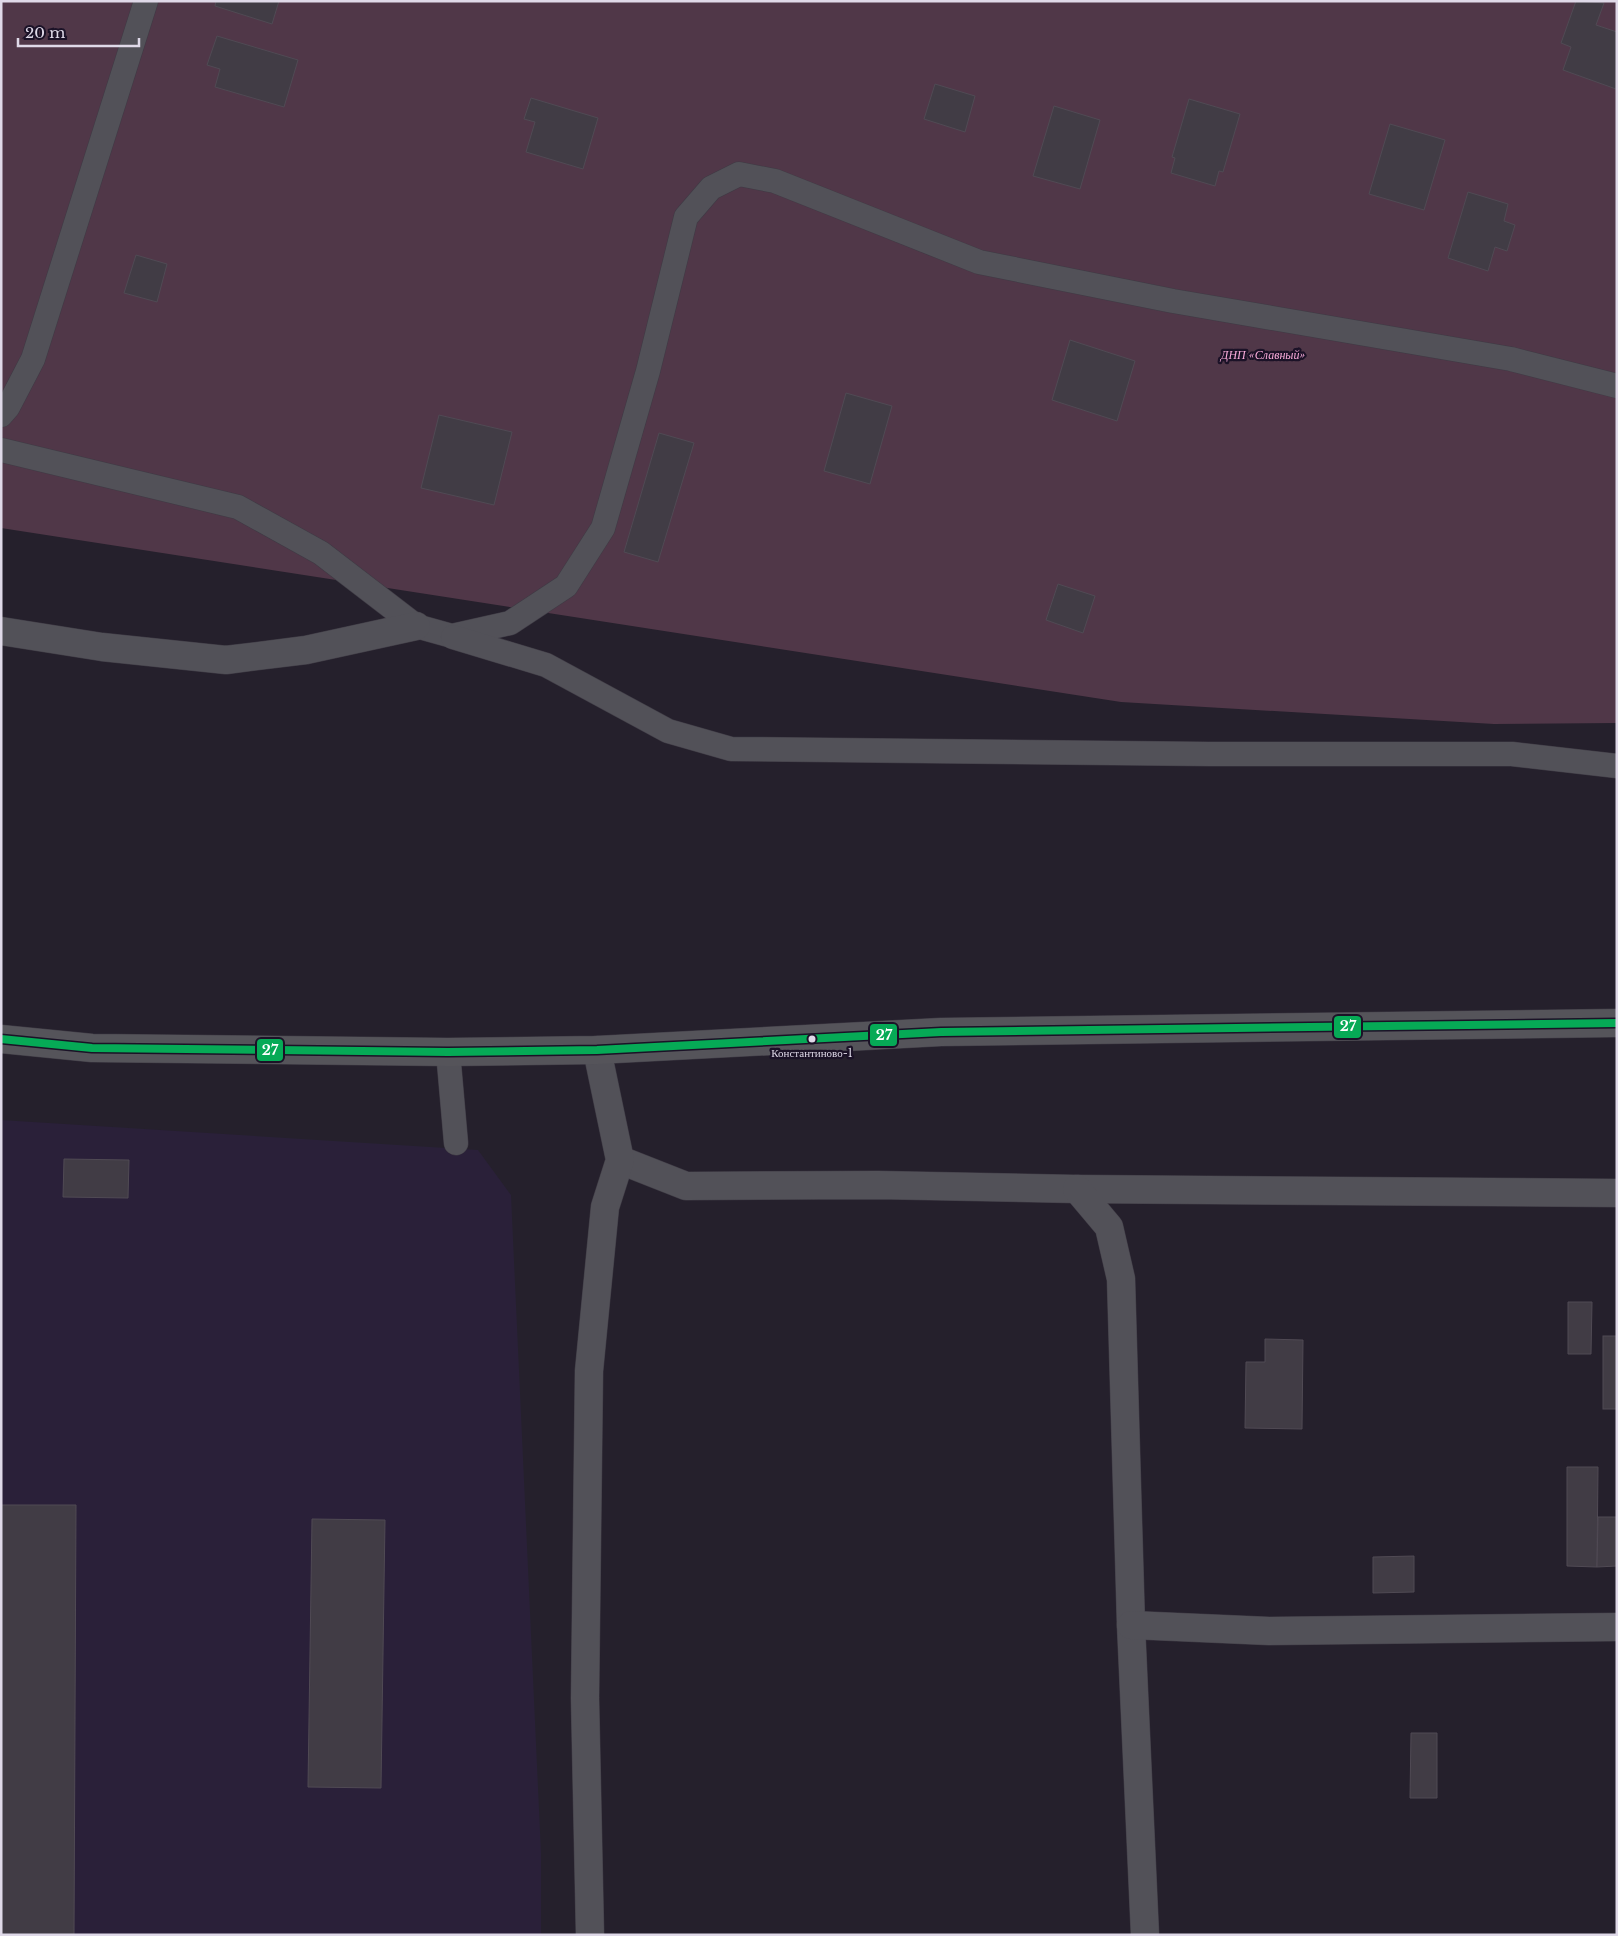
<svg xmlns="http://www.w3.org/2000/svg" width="1618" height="1936" font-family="'Libre Baskerville',serif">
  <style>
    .built { fill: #2a2039 }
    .green { fill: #503748 }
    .building { fill: #413c45; stroke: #504a54 }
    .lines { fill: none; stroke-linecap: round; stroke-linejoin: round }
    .lane-casing { stroke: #3f3b45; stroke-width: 25 }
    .street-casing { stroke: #3f3b45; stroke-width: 29 }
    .secondary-casing { stroke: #3f3b45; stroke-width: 29 }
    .lane { stroke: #525158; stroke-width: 24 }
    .street { stroke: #525158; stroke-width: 28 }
    .secondary { stroke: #55545a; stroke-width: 28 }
    .bus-1-casing { stroke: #1b1227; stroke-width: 11 }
    .bus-1 { stroke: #06aa56; stroke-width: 8 }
    .bus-dot { fill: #dfd9e8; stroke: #1b1227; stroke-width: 2 }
    .labels { text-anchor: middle; stroke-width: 4.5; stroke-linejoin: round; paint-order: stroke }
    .bus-label { font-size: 11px; fill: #dfd9e8; stroke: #1b1227 }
    .park-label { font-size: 12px; font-style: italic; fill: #f8aad9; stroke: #1b1227 }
    .line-badge { stroke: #1b1227; stroke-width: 2 }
    .badge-label { font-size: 14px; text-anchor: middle; font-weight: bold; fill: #fff }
  </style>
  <rect width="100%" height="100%" fill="#25202c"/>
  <!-- built -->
  <polygon class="built" points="1,1120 478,1150 511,1195 541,1853 541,1935 1,1935"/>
  <!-- green -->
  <polygon class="green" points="1,1 1617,1 1617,723 1494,724 1121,702 1,528"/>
  <!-- building -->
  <g class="building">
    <polygon points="216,1 279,1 272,24 215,6"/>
    <polygon points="1576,1 1604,3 1596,25 1617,32 1616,89 1563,70 1571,47 1561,43"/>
    <polygon points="217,36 298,60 284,107 215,87 220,69 207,65"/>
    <polygon points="935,84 975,96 965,132 924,119"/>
    <polygon points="531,98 598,118 583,169 526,152 535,122 524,119"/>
    <polygon points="1189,99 1240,114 1223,172 1219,171 1215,186 1171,173 1175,158 1172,157"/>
    <polygon points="1054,106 1100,120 1080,189 1033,176"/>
    <polygon points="1390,124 1445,140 1424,210 1369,194"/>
    <polygon points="1468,192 1508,204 1504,221 1515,225 1507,251 1495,247 1488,271 1448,258"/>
    <polygon points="136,255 167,264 157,302 124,293"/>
    <polygon points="1070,340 1135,361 1117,421 1052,400"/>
    <polygon points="846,393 892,406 870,484 824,471"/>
    <polygon points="439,415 512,432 494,505 421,488"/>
    <polygon points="659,433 694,443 658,562 624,552"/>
    <polygon points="1058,584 1095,596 1083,633 1046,620"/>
    <polygon points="64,1159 129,1160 128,1198 63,1197"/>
    <polygon points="1568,1302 1592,1302 1591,1354 1568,1354"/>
    <rect x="1603" y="1336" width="14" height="73"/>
    <polygon points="1265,1339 1303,1340 1302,1429 1245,1428 1246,1362 1265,1362"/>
    <polygon points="1567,1467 1598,1467 1597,1567 1567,1566"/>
    <polygon points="1,1505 76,1505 74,1935 1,1935"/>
    <polygon points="1598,1517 1617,1517 1617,1566 1597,1567"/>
    <polygon points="312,1519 385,1520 381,1788 308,1787"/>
    <polygon points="1414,1556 1414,1592 1373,1593 1373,1557"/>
    <polygon points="1411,1733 1437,1733 1437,1798 1410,1798"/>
  </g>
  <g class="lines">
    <!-- lane casing -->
    <g class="lane-casing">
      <g id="lane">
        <polyline points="1,415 8,407 33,359 146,1"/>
        <polyline points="1,450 238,507 321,553 416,626 452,636 510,623 566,586 603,528 648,371 686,217 711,188 739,174 775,181 979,262 1173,301 1511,359 1617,386"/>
        <polyline points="453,637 546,665 668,731 731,749 1209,754 1512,754 1617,766"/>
        <polyline points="448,1052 456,1143"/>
      </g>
    </g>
    <!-- street casing -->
    <g class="street-casing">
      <g id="street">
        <polyline points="1,631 102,647 226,660 306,650 416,626"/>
        <polyline points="620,1160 686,1186 878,1185 1077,1189 1617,1193"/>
        <polyline points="1077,1189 1109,1227 1121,1279 1131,1625 1145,1935"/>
        <polyline points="1131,1625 1269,1631 1617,1627"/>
        <polyline points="590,1935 585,1698 589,1371 605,1207 620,1160 597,1050"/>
      </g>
    </g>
    <!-- secondary casing -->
    <g class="secondary-casing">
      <polyline id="secondary" points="1,1039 92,1048 448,1052 597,1050 941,1032 1617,1023"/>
    </g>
    <!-- lane -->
    <use href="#lane" class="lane"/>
    <!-- street -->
    <use href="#street" class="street"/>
    <!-- secondary -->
    <use href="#secondary" class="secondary"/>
    <!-- bus-1 casing -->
    <g class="bus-1-casing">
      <polyline id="bus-1" points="1,1039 92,1048 448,1052 597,1050 941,1032 1617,1023"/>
    </g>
    <!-- bus-1 -->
    <use href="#bus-1" class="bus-1"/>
  </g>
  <!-- markers -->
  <circle class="bus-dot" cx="812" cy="1039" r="4.5"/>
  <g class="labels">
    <!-- bus labels -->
    <g class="bus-label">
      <text x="812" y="1057">Константиново-1</text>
    </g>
    <!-- park labels -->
    <g class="park-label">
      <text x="1263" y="359">ДНП «Славный»</text>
    </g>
  </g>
  <g class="line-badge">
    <rect x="1333" y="1015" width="29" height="24" rx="5" fill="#06aa56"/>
    <rect x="869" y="1023" width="29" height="24" rx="5" fill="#06aa56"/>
    <rect x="256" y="1038" width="28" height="24" rx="5" fill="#06aa56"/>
  </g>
  <g class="badge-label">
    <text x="1348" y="1031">27</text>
    <text x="884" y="1040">27</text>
    <text x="270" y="1055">27</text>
  </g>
  <!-- border -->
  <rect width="1618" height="1936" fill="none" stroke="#dfd9e8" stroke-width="5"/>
  <!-- scale -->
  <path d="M18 38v8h121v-8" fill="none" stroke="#dfd9e8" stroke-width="2.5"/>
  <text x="25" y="38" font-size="15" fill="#dfd9e8" stroke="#1b1227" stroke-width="4" paint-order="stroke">20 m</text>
</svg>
